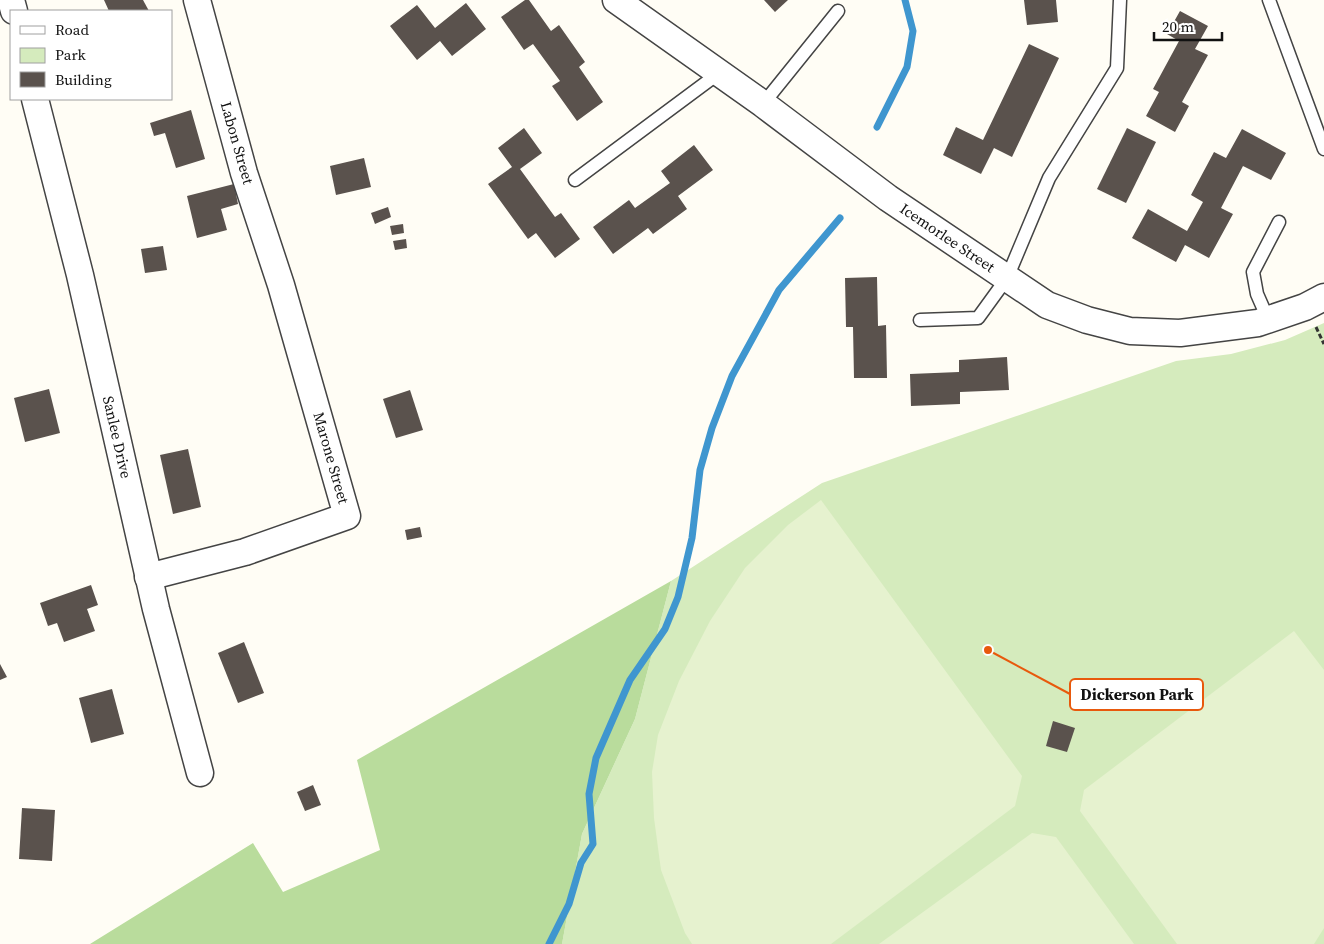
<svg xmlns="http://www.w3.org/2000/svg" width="1324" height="944" font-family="'Source Serif 4',serif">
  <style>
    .green { fill: #d5ebbd }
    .forest { fill: #b9dc9c }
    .pitch { fill: #e6f2cf }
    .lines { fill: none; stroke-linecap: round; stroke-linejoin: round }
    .stream { stroke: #3f96cf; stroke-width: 7 }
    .building { fill: #5a524d }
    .lane-casing { stroke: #444; stroke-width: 15 }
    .street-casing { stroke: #444; stroke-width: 29 }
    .path { stroke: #333; stroke-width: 3; stroke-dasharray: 5 2.5; stroke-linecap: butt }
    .lane { stroke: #fff; stroke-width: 12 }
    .street { stroke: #fff; stroke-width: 26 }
    .labels { text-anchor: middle; stroke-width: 5; stroke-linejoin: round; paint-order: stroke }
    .street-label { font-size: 15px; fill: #111; stroke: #fff }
    .leader { fill: none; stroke: #e8590c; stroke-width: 2 }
    .callout-dot { fill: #e8590c; stroke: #fff; stroke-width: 2 }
    .callout { fill: #fff; stroke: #e8590c; stroke-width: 2 }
    .callout-label { font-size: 16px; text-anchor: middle; font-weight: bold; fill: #111 }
  </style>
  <rect width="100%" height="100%" fill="#fffdf5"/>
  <!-- green -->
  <polygon class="green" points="1324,323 1324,944 562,944 582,834 635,719 671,581 822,483 1176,361 1231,354 1285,340"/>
  <!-- forest -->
  <polygon class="forest" points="671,581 635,719 582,834 562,944 90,944 253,843 283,892 380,850 357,760"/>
  <!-- pitch -->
  <g class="pitch">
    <polygon points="821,500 1022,776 1015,806 831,944 692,944 685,933 661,870 654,818 652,772 658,735 679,681 710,621 745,568 788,525"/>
    <polygon points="1294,631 1324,670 1324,928 1314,944 1177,944 1080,811 1084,790"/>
    <polygon points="1032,833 1056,837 1134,944 879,944"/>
  </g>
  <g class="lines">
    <!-- stream -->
    <g class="stream">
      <polyline points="877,127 907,67 913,31 905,0"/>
      <polyline points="549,944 569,904 581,863 593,844 589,794 596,758 630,680 665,629 678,597 692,538 700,470 712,428 732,376 779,290 840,218"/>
    </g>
  </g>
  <!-- building -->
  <g class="building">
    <polygon points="104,0 143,0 149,11 109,11"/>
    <polygon points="525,0 529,0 551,31 559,25 585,62 579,67 603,102 577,121 552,86 560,81 533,44 524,50 501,17"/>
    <polygon points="764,0 788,0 775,12"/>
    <polygon points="1024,0 1056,0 1058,22 1027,25"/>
    <polygon points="466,3 486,29 452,56 440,41 417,60 390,26 417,5 435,28"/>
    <polygon points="1180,11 1208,26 1195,49 1208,55 1182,102 1189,106 1175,132 1146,116 1159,92 1153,89 1179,41 1167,34"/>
    <polygon points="1029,44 1059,58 1012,157 994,148 981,174 943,155 956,127 983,140"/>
    <polygon points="191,110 205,159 176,168 165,133 154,136 150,123"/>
    <polygon points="524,128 542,153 520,169 555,217 561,213 580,239 555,258 536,233 528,239 488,184 512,167 498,148"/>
    <polygon points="1127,128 1156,142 1126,203 1097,189"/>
    <polygon points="1242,129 1286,153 1271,180 1243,166 1221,208 1233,214 1209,258 1185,245 1176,262 1132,238 1148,209 1187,231 1203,202 1191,195 1214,152 1226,158"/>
    <polygon points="694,145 713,170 678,196 687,209 653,234 648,228 613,254 593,227 629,200 635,208 670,183 661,171"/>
    <polygon points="364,158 371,187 336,195 330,166"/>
    <polygon points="234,184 238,204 221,209 227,230 197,238 187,196"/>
    <polygon points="388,207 391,217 375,224 371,213"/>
    <polygon points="403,224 404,233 392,235 390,226"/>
    <polygon points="406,239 407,248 395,250 393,241"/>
    <polygon points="163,246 167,270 145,273 141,249"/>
    <polygon points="877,277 878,326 886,325 887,378 854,378 853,327 846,327 845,278"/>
    <polygon points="1007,357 1009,390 960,392 960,404 911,406 910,374 959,372 959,360"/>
    <polygon points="49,389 60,433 25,442 14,398"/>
    <polygon points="410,390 423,430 396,438 383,399"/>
    <polygon points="188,449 201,507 173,514 160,455"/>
    <polygon points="420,527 422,537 407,540 405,530"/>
    <polygon points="91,585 98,605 87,609 95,631 64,642 57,623 48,626 40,603"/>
    <polygon points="244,642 264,693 238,703 218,653"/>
    <polygon points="0,664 7,677 0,680"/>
    <polygon points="112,689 124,734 91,743 79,698"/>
    <polygon points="1053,721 1075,728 1067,752 1046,746"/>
    <polygon points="313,785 321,805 305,811 297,792"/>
    <polygon points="22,808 55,810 52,861 19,859"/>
  </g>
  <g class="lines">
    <!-- lane casing -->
    <g class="lane-casing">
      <g id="lane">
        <polyline points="1269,0 1324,149"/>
        <polyline points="763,104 838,11"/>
        <polyline points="575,180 719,73"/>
        <polyline points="1268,319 1257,294 1253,272 1279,222"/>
        <polyline points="920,320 978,318 1007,278 1049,178 1117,68 1120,0"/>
      </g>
    </g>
    <!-- street casing -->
    <g class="street-casing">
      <g id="street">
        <polyline points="11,0 14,11"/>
        <path id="s1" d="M 616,0 L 763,104 L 888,198 L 1047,305 L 1087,320 L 1130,331 L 1180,333 L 1258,323 L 1305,307 L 1324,297"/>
        <path id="s2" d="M 35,99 L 80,275 L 156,609 L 200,773"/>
        <polyline points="148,577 245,552 347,516 281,285 244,173 197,0"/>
      </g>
    </g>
    <!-- path -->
    <polyline class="path" points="1316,327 1324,344"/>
    <!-- lane -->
    <use href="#lane" class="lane"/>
    <!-- street -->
    <use href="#street" class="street"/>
  </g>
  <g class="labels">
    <!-- street labels -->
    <g class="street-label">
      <text transform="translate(237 143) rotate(74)" y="5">Labon Street</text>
      <text dy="5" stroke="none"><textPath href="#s1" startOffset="408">Icemorlee Street</textPath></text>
      <text dy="5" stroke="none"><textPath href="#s2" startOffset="348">Sanlee Drive</textPath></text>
      <text transform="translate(331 458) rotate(74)" y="5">Marone Street</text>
    </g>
  </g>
  <!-- callouts -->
  <path class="leader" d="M988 650L1070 694"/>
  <circle class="callout-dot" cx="988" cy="650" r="5"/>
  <rect class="callout" x="1070" y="679" width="133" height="31" rx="5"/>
  <g class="callout-label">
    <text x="1137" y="700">Dickerson Park</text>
  </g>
  <!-- legend -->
  <rect x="10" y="10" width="162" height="90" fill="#ffffff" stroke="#a0a0a0"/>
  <rect x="20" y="26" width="25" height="8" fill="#ffffff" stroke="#a0a0a0"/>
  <text x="55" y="35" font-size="15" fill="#111111">Road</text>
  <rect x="20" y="48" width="25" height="15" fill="#d5ebbd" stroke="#a0a0a0"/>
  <text x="55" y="60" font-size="15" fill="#111111">Park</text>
  <rect x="20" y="72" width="25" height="15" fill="#5a524d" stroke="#a0a0a0"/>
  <text x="55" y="85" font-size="15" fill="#111111">Building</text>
  <!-- scale -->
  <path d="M1154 32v8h68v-8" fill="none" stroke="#111111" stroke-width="2.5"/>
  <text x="1162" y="32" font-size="15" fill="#111111" stroke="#ffffff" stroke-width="4" paint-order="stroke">20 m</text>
</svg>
